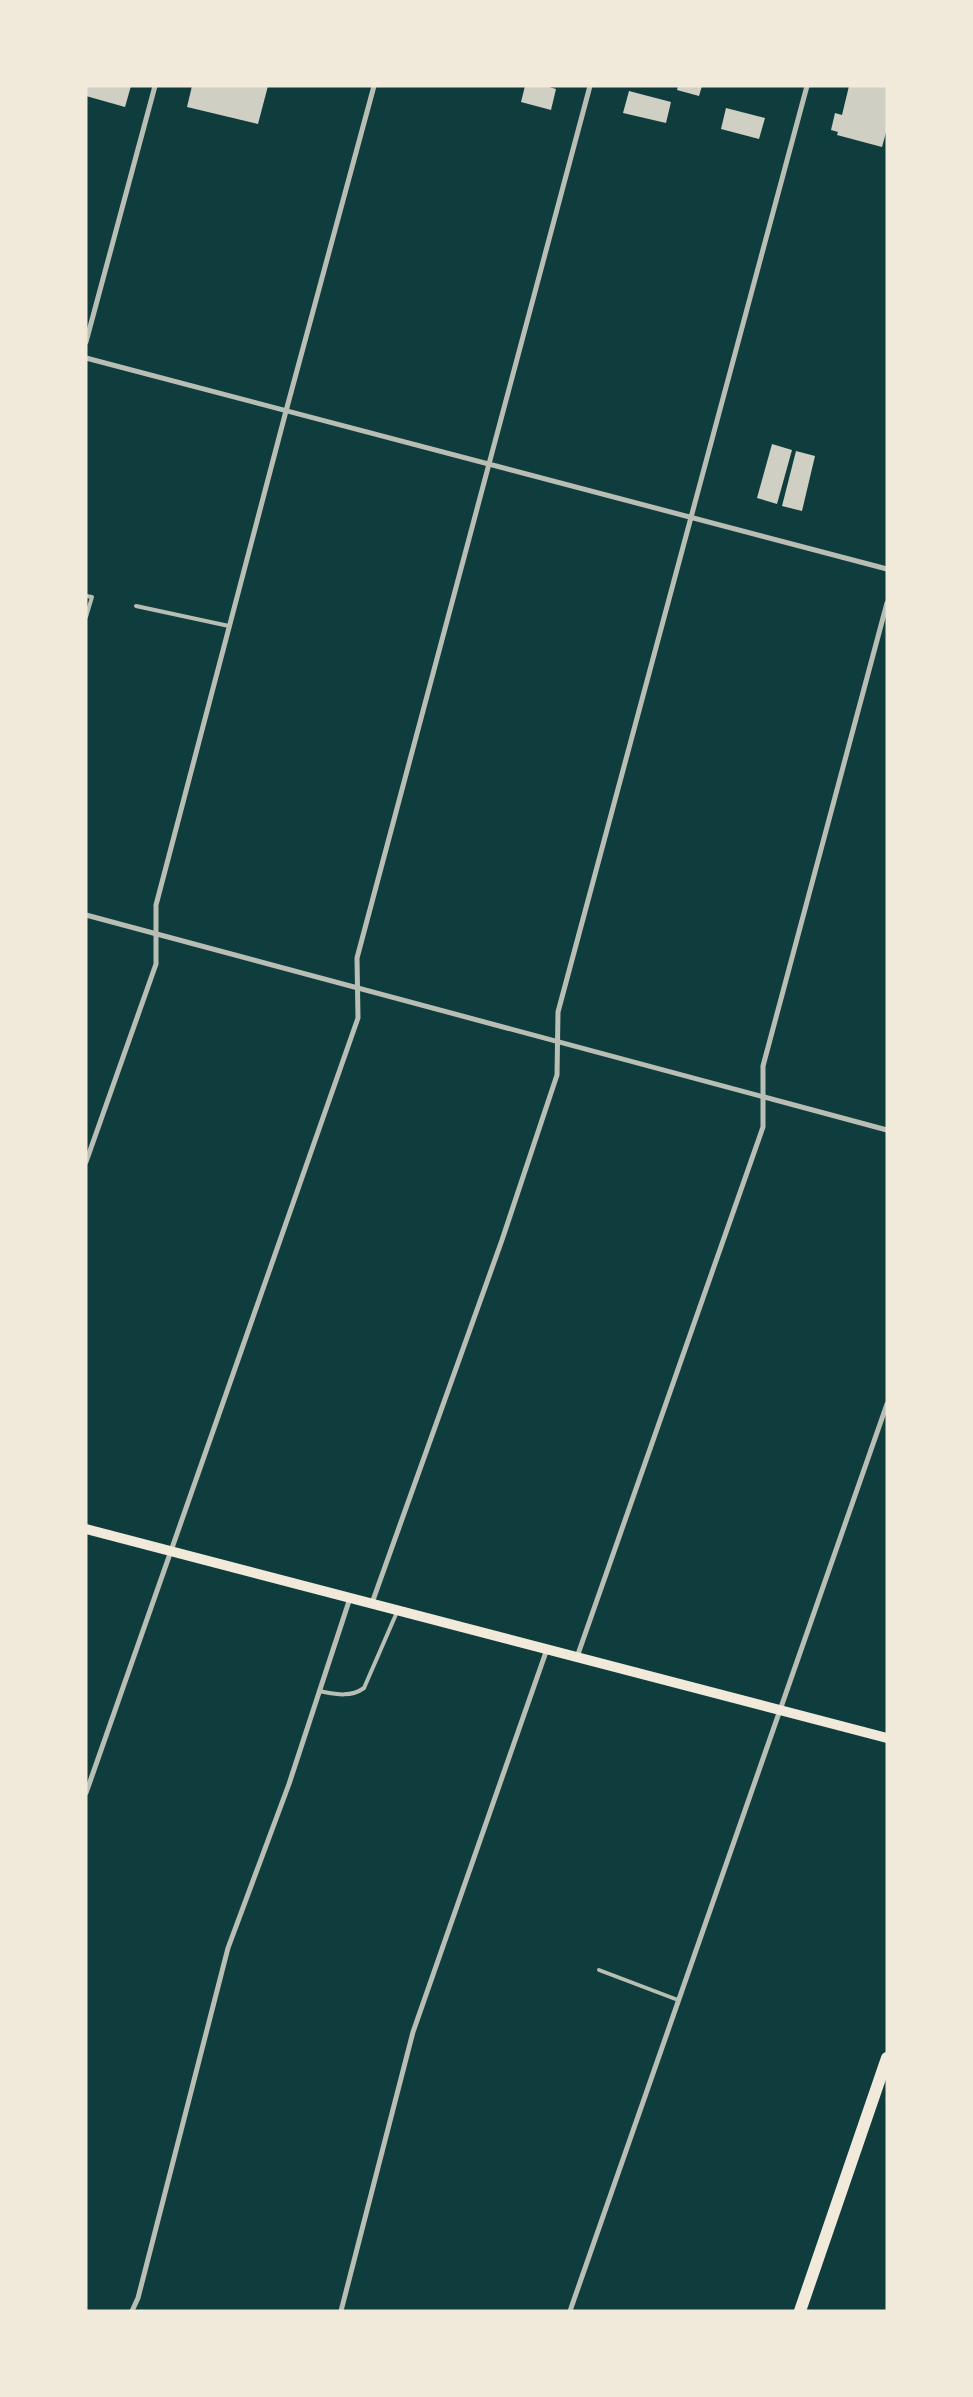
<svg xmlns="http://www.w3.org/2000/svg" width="973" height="2397" font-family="Roboto,sans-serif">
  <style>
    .building { fill: #cfcfc3 }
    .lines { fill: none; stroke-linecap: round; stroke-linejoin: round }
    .service { stroke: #b8beb3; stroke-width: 4 }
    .minor { stroke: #b8beb3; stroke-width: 5 }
    .secondary { stroke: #f1e9da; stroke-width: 10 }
    .primary { stroke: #f1e9da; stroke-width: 12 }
  </style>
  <rect width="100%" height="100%" fill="#0f3d3e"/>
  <!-- building -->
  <g class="building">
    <polygon points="86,86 131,86 125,107 86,96"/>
    <polygon points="192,86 268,86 258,124 187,107"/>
    <polygon points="525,86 546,86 556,89 551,110 521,102"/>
    <polygon points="678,86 702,86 699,96 677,90"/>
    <polygon points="849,86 887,86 887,129 882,147 837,135 838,132 831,130 835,113 842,115"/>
    <polygon points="629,91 671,102 666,123 623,113"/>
    <polygon points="726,108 765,118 759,139 721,129"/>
    <polygon points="772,444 792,450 777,504 757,498"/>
    <polygon points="796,451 815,456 802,511 782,506"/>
  </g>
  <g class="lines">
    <!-- service -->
    <g class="service">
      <polyline points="86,596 92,597 86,617"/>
      <polyline points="136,606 229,626"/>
      <path d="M 319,1691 C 335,1694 350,1698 364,1688 L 397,1612"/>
      <polyline points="599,1970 678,2000"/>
    </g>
    <!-- minor -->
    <g class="minor">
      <polyline points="86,342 155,86"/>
      <polyline points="86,358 887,569"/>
      <polyline points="86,915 887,1130"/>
      <polyline points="86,1162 156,964 156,905 286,411 374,86"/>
      <polyline points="372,1603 502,1240 557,1075 558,1012 807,86"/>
      <polyline points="577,1657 763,1127 763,1066 887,603"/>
      <polyline points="86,1793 358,1018 357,958 590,86"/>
      <polyline points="132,2311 138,2298 228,1948 289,1784 350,1598"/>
      <polyline points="341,2311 413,2032 547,1649"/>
      <polyline points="570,2311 887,1404"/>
    </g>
    <!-- secondary -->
    <polyline class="secondary" points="86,1529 887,1738"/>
    <!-- primary -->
    <polyline class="primary" points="800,2311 887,2058"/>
  </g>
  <!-- border -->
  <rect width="973" height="2397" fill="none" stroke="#f1e9da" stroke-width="175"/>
</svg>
